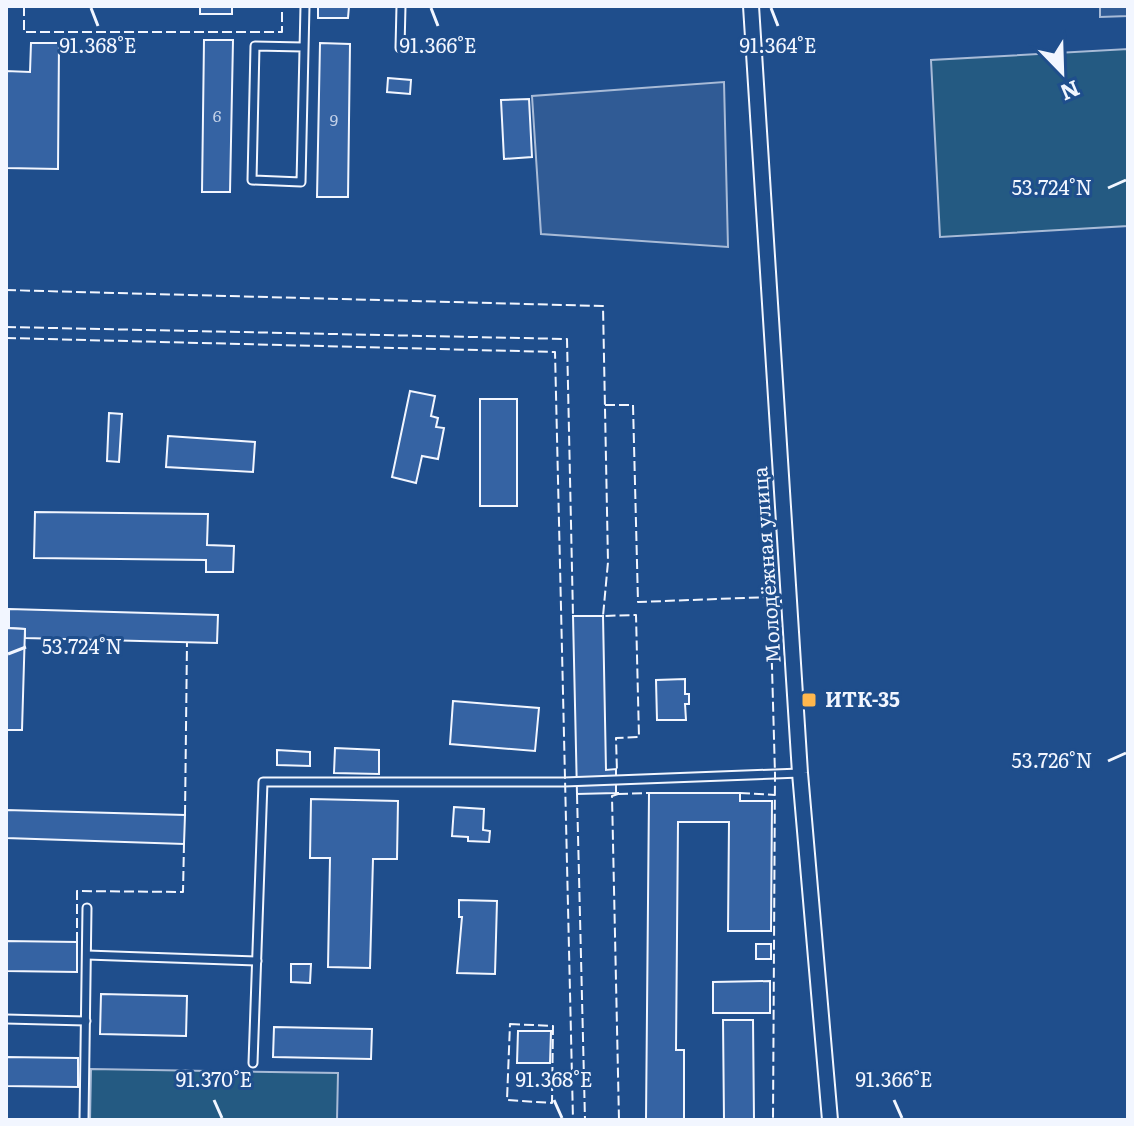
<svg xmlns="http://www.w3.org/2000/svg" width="1134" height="1126" font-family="Literata,serif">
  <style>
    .green { fill: #245a82; stroke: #a8bbd7; stroke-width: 2 }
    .parking { fill: #305b95; stroke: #a8bbd7; stroke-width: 2 }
    .building { fill: #3563a3; stroke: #f2f6ff; stroke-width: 2 }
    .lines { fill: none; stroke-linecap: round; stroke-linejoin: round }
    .service-casing { stroke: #f2f6ff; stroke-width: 11 }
    .minor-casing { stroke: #f2f6ff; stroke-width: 18 }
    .service { stroke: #1f4e8c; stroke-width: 7 }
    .minor { stroke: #1f4e8c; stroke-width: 14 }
    .fence { stroke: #f2f6ff; stroke-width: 2; stroke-dasharray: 10 4; stroke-linecap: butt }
    .ticks { fill: none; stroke: #f2f6ff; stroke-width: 3 }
    .poi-dot { fill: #ffb74d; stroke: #1f4e8c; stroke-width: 3 }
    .labels { text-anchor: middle; stroke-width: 6; stroke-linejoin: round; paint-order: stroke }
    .number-label { font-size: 16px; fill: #c3d1e8 }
    .street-label { font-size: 20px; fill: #f2f6ff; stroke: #1f4e8c }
    .poi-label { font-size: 20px; font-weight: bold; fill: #f2f6ff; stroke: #1f4e8c; text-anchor: start }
    .ticks-label { font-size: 20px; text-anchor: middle; fill: #f2f6ff; stroke: #1f4e8c; stroke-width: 6; stroke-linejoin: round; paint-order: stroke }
  </style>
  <rect width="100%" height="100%" fill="#1f4e8c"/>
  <!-- green -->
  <g class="green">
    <polygon points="1128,49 1128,226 940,237 931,60"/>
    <polygon points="91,1069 338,1073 337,1120 90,1120"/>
  </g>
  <!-- parking -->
  <g class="parking">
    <polygon points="1100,6 1128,6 1128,16 1100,17"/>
    <polygon points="724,82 728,247 541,234 532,96"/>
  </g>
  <!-- building -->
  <g class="building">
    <rect x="200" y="6" width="32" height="8"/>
    <polygon points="318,6 349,6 348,18 318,18"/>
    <polygon points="204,40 233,40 230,192 202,192"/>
    <polygon points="31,43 59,43 58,169 6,168 6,71 30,72"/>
    <polygon points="320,43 350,44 348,197 317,197"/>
    <polygon points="388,78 411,80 410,94 387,92"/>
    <polygon points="529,99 532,157 504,159 501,100"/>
    <polygon points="410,391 435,396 431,416 438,418 436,427 444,428 438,459 422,456 416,483 392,477"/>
    <rect x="480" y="399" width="37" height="107"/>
    <polygon points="109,413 122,414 119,462 107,461"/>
    <polygon points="168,436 255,442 253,472 166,467"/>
    <polygon points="35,512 208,514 207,545 234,546 233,572 206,572 206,560 34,558"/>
    <polygon points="9,609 218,615 217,643 25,638 25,629 9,628"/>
    <polygon points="573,616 603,616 606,770 616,769 616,793 577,794"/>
    <polygon points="6,628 25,629 22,730 6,730"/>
    <polygon points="685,679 685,694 689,694 689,704 685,704 686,720 657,720 656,680"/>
    <polygon points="453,701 539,708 535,751 450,744"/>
    <polygon points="335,748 379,750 379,774 334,773"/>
    <polygon points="277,750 310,752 310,766 277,765"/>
    <polygon points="649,793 740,793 740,801 772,801 771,931 728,931 729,822 678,822 676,1050 684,1050 684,1120 646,1120"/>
    <polygon points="311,799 398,801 397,859 373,859 370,968 328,967 330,858 310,858"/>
    <polygon points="454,807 484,809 483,830 490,831 489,842 468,841 468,837 452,836"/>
    <polygon points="6,810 185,815 184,844 6,838"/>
    <polygon points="459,900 497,901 495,974 457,973 462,917 459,917"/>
    <polygon points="6,941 77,942 77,972 6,971"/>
    <rect x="756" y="944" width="15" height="15"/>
    <polygon points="291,964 311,964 310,983 291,982"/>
    <polygon points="770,981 770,1013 713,1013 713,982"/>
    <polygon points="101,994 187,996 186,1036 100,1034"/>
    <polygon points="723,1020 753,1020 754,1120 724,1120"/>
    <polygon points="274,1027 372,1029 371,1059 273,1057"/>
    <polygon points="518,1031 551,1031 550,1063 517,1063"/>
    <polygon points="6,1057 78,1058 78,1087 6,1086"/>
  </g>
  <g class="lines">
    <!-- service casing -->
    <g class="service-casing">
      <g id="service">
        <polyline points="303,47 255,46 252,180 301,182 305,6"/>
        <polyline points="400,48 401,6"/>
        <polyline points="87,955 257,961"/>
        <polyline points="6,1019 86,1021"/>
        <polyline points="253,1063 263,782 564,782 800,773"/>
        <polyline points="84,1120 87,908"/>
      </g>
    </g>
    <!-- minor casing -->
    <g class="minor-casing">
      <polyline id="minor" points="751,6 800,773 830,1120"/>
    </g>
    <!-- service -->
    <use href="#service" class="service"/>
    <!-- minor -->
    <use href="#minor" class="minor"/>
    <!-- fence -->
    <g class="fence">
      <polyline points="24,6 24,32 282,32 282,6"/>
      <polyline points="6,290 603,306 608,562 603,616 636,615 639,737 616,738 617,772"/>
      <polyline points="6,327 567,339 573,616"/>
      <polyline points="6,338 555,352 573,1120"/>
      <polyline points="605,405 633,405 638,602 770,597 775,774 773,1120"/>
      <polyline points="618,792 618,794 612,796 619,1120"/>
      <polyline points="740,793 775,795"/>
      <polyline points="577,794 585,1120"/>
      <polyline points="618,794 649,793"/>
      <polyline points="185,815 187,642"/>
      <polyline points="77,942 77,891 183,892 184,844"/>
      <polygon points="510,1024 553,1026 552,1103 507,1100"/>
    </g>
  </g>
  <!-- ticks -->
  <path class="ticks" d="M 91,8 L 98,26M 431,8 L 438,26M 771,8 L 778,26M 1108,188 L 1126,180M 8,654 L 26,647M 1108,761 L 1126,753M 214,1100 L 222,1118M 554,1100 L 562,1118M 894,1100 L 902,1118"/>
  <!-- markers -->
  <rect class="poi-dot" x="801" y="692" width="16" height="16" rx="4"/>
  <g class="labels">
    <!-- number labels -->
    <g class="number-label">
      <text x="217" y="122">6</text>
      <text x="334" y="126">9</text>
    </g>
    <!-- street labels -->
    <g class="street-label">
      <text transform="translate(767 565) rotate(-94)" y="7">Молодёжная улица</text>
    </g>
    <!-- poi labels -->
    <g class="poi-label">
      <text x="825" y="707">ИТК-35</text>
    </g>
  </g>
  <g class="ticks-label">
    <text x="98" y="53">91.368°E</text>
    <text x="438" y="53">91.366°E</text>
    <text x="778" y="53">91.364°E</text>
    <text x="1052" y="195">53.724°N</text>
    <text x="82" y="654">53.724°N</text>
    <text x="1052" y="768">53.726°N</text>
    <text x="214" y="1087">91.370°E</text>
    <text x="554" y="1087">91.368°E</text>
    <text x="894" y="1087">91.366°E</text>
  </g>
  <!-- border -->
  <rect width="1134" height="1126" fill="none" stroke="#f2f6ff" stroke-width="16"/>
  <!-- north arrow -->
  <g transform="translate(1062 72) rotate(157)" stroke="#1f4e8c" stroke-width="6" paint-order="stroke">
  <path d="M0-6L14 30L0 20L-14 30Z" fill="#f2f6ff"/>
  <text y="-12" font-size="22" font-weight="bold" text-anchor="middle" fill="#f2f6ff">N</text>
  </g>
</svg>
